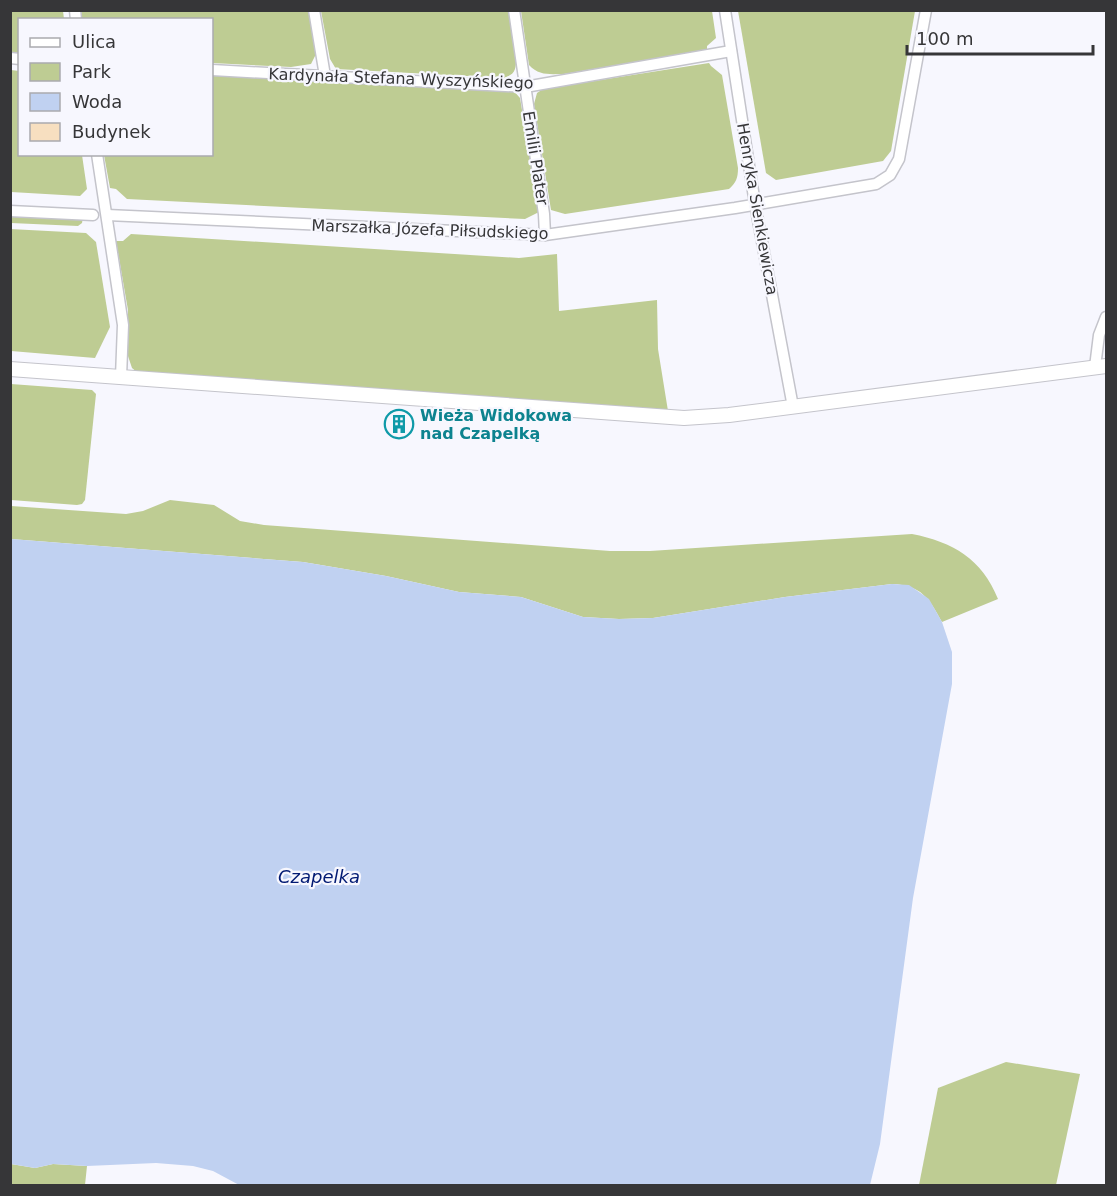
<svg xmlns="http://www.w3.org/2000/svg" width="1117" height="1196" font-family="'DejaVu Sans',sans-serif">
  <style>
    .green { fill: #becc93 }
    .water { fill: #c0d1f1 }
    .lines { fill: none; stroke-linecap: round; stroke-linejoin: round }
    .minor-casing { stroke: #c4c4cb; stroke-width: 13 }
    .tertiary-casing { stroke: #c4c4cb; stroke-width: 16 }
    .minor { stroke: #fff; stroke-width: 10 }
    .tertiary { stroke: #fff; stroke-width: 14 }
    .wall { fill: #d4c0a5 }
    .shaded-wall { fill: #ad9c86 }
    .building { fill: #f7dfc0; stroke: #ad9c86; stroke-width: 1.5 }
    .labels { text-anchor: middle; stroke-width: 4.5; stroke-linejoin: round; paint-order: stroke }
    .street-label { font-size: 16px; fill: #363638; stroke: #f7f7fe }
    .culture-label { font-size: 16px; font-weight: bold; fill: #0d838f; stroke: #f7f7fe; text-anchor: start }
    .water-label { font-size: 18px; font-style: italic; fill: #021a73; stroke: #f7f7fe }
  </style>
  <rect width="100%" height="100%" fill="#f7f7fe"/>
  <!-- green -->
  <g class="green">
    <polygon points="10,11 63,11 64,19 20,20 19,53 11,52"/>
    <polygon points="81,11 309,11 316,54 311,64 291,67 212,63 212,20 82,19"/>
    <path d="M 321,11 L 508,11 C 511,25 519,56 515,69 C 513,75 508,76 504,78 L 336,69 L 330,59 Z"/>
    <path d="M 521,11 L 712,11 L 716,38 L 707,46 L 707,50 L 564,74 C 550,74 539,76 529,65 Z"/>
    <polygon points="738,11 915,11 891,151 883,161 776,180 766,173"/>
    <path d="M 709,63 L 711,66 L 722,75 L 738,168 C 738,178 736,183 729,189 L 565,214 L 551,210 L 534,104 L 537,93 L 543,89 Z"/>
    <polygon points="11,70 19,71 20,154 82,155 87,189 80,196 11,192"/>
    <polygon points="212,74 513,90 520,98 539,212 525,219 127,199 116,189 110,188 104,155 212,154"/>
    <polygon points="11,215 83,218 82,223 78,226 11,223"/>
    <polygon points="10,229 86,233 96,242 110,327 95,358 11,351"/>
    <polygon points="131,234 519,258 557,254 559,311 657,300 658,349 668,411 138,373 132,368 128,356 128,310 116,241 123,241"/>
    <polygon points="11,384 92,390 96,394 85,500 82,504 77,505 11,500"/>
    <path d="M 170,500 L 214,505 L 240,521 L 264,525 L 610,551 L 650,551 L 912,534 C 953,542 982,559 998,599 L 942,622 C 929,598 921,585 892,584 L 785,597 L 653,618 L 619,619 L 583,617 L 521,597 L 459,592 L 386,576 L 303,562 L 11,539 L 11,506 L 126,514 L 143,511 Z"/>
    <polygon points="1006,1062 1080,1074 1056,1185 919,1185 938,1088"/>
    <polygon points="11,1164 35,1168 53,1164 87,1166 85,1185 11,1186"/>
  </g>
  <!-- water -->
  <polygon class="water" points="11,539 303,562 386,576 459,592 521,597 583,617 619,619 653,618 785,597 892,584 909,585 929,599 942,622 952,652 952,684 913,898 880,1144 870,1185 241,1186 213,1171 193,1166 156,1163 87,1166 53,1164 35,1168 11,1164"/>
  <g class="lines">
    <!-- minor casing -->
    <g class="minor-casing">
      <g id="minor">
        <polyline points="75,10 76,20"/>
        <polyline points="314,10 325,76"/>
        <polyline points="514,10 544,214 545,235"/>
        <polyline points="725,10 755,204 793,407"/>
        <polyline points="10,58 20,59"/>
        <polyline points="212,70 525,87 731,51"/>
        <polyline points="97,154 123,325 121,377"/>
        <polyline points="10,211 93,215"/>
        <polyline points="107,215 545,235 735,208 876,184 890,175 899,159 926,10"/>
        <polyline points="1095,367 1099,335 1106,317"/>
      </g>
    </g>
    <!-- tertiary casing -->
    <g class="tertiary-casing">
      <polyline id="tertiary" points="10,369 684,418 729,415 1106,366"/>
    </g>
    <!-- minor -->
    <use href="#minor" class="minor"/>
    <!-- tertiary -->
    <use href="#tertiary" class="tertiary"/>
  </g>
  <!-- wall -->
  <polygon class="wall" points="404,413 406,418 405,431 392,429 390,425"/>
  <!-- shaded-wall -->
  <polygon class="shaded-wall" points="404,413 406,418 405,431 403,426"/>
  <!-- building -->
  <polygon class="building" points="391,412 404,413 403,426 390,425"/>
  <!-- icons -->
  <defs>
    <g id="building-ring" transform="scale(1.5)"><circle r="9.5" fill="#f7f7fe" stroke="#0f9aa8" stroke-width="1.5"/><path d="M-4-6H4V6H1V3H-1V6H-4ZM-2.5-4.3h1.7v1.8h-1.7ZM.8-4.3h1.7v1.8H.8ZM-2.5-1h1.7V.8h-1.7ZM.8-1h1.7V.8H.8Z" fill="#0f9aa8"/></g>
  </defs>
  <g fill-rule="evenodd">
    <use href="#building-ring" x="399" y="424"/>
  </g>
  <g class="labels">
    <!-- street labels -->
    <g class="street-label">
      <text transform="translate(401 78) rotate(2)" y="6">Kardynała Stefana Wyszyńskiego</text>
      <text transform="translate(536 158) rotate(81)" y="6">Emilii Plater</text>
      <text transform="translate(758 209) rotate(80)" y="6">Henryka Sienkiewicza</text>
      <text transform="translate(430 229) rotate(2)" y="6">Marszałka Józefa Piłsudskiego</text>
    </g>
    <!-- culture labels -->
    <g class="culture-label">
      <text x="420" y="421">Wieża Widokowa<tspan x="420" dy="18">nad Czapelką</tspan></text>
    </g>
    <!-- water labels -->
    <g class="water-label">
      <text x="319" y="883">Czapelka</text>
    </g>
  </g>
  <!-- border -->
  <rect width="1117" height="1196" fill="none" stroke="#363638" stroke-width="24"/>
  <!-- legend -->
  <rect x="18" y="18" width="195" height="138" fill="#f7f7fe" stroke="#aaaaaf" stroke-width="1.5"/>
  <rect x="30" y="38" width="30" height="9" fill="#ffffff" stroke="#aaaaaf" stroke-width="1.5"/>
  <text x="72" y="48" font-size="18" fill="#363638">Ulica</text>
  <rect x="30" y="63" width="30" height="18" fill="#becc93" stroke="#aaaaaf" stroke-width="1.5"/>
  <text x="72" y="78" font-size="18" fill="#363638">Park</text>
  <rect x="30" y="93" width="30" height="18" fill="#c0d1f1" stroke="#aaaaaf" stroke-width="1.5"/>
  <text x="72" y="108" font-size="18" fill="#363638">Woda</text>
  <rect x="30" y="123" width="30" height="18" fill="#f7dfc0" stroke="#aaaaaf" stroke-width="1.5"/>
  <text x="72" y="138" font-size="18" fill="#363638">Budynek</text>
  <!-- scale -->
  <path d="M907 45v9h186v-9" fill="none" stroke="#363638" stroke-width="3"/>
  <text x="916" y="45" font-size="18" fill="#363638" stroke="#f7f7fe" stroke-width="4.5" paint-order="stroke">100 m</text>
</svg>
